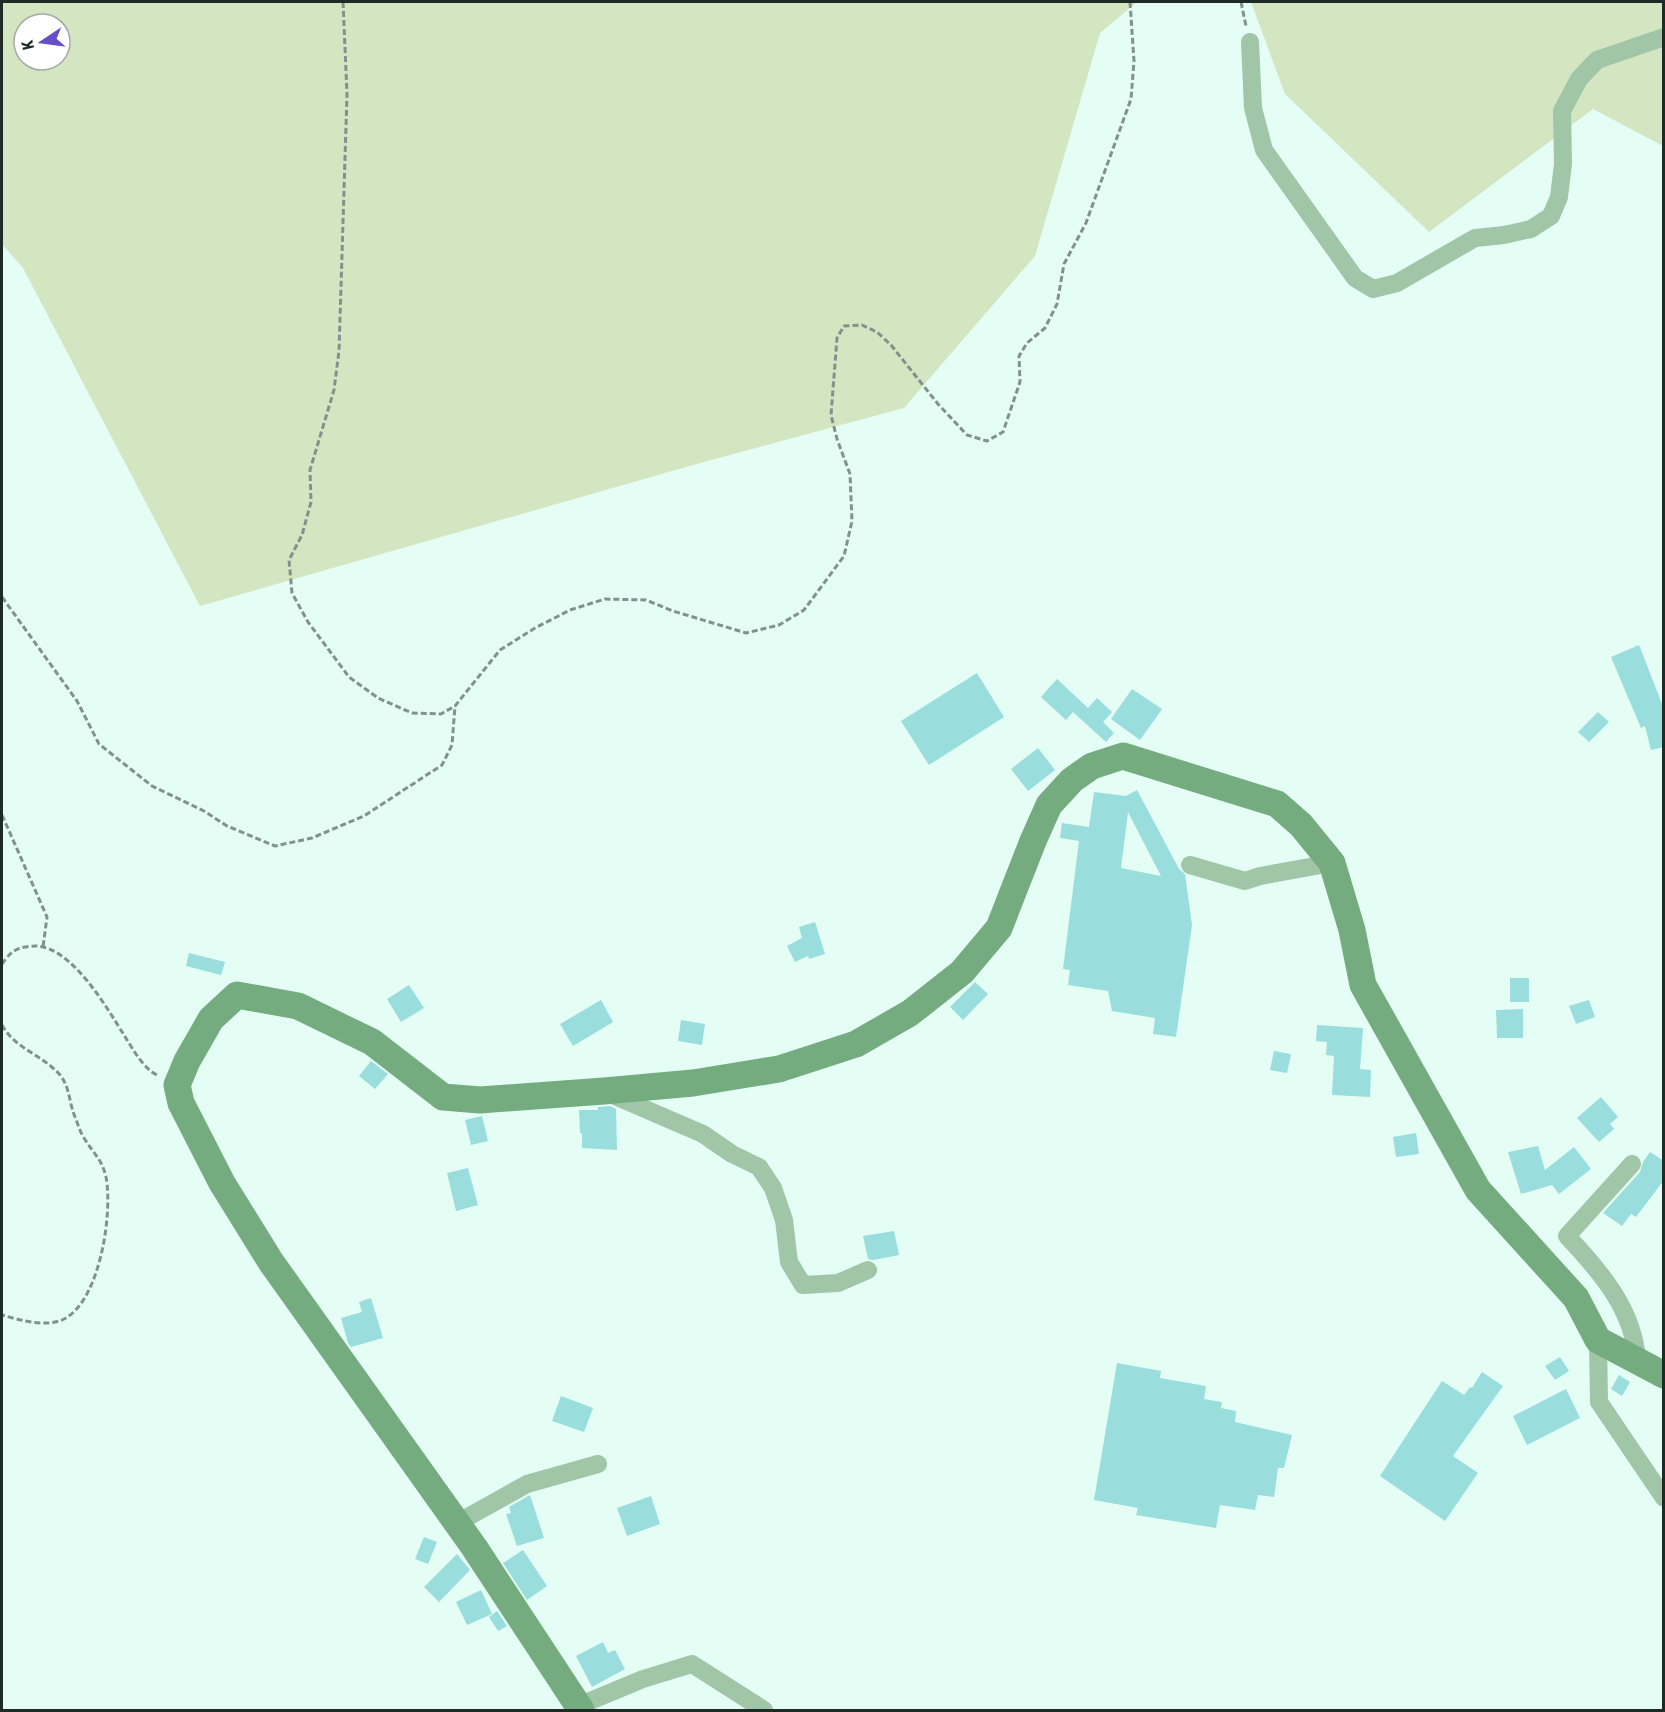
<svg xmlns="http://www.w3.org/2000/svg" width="1665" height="1712" font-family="'Roboto Condensed',sans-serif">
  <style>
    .green { fill: #d4e5c1; fill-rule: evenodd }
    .building { fill: #9dd; fill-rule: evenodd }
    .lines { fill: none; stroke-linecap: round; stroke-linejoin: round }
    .path { stroke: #80928c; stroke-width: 3; stroke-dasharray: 6 3; stroke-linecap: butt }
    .street { stroke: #a0c5a7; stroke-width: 18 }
    .secondary { stroke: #74ac80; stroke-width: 27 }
  </style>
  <rect width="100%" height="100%" fill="#e4fef5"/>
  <!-- green -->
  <g class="green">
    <path d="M 2,2 L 1137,2 L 1100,33 L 1035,256 L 904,408 L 693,465 L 200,606 L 23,268 L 2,244 ZM 24,24 L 60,24 L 60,60 L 24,60 Z"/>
    <polygon points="1251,2 1663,2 1663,146 1593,109 1429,232 1285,94"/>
  </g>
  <!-- building -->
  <g class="building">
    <polygon points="1639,645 1664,709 1664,747 1651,750 1645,726 1641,728 1611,657"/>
    <polygon points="977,673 1004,717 929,765 901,721"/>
    <polygon points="1057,679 1088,708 1097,698 1112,712 1103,722 1114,733 1106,742 1073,712 1066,720 1041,697"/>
    <polygon points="1132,689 1162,709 1140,740 1111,719"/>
    <polygon points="1598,712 1609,722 1589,742 1578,732"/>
    <polygon points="1038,748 1055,770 1028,791 1011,769"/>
    <path d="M 1137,790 L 1179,869 L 1185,874 L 1192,925 L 1176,1037 L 1153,1034 L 1155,1018 L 1112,1011 L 1108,991 L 1068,985 L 1070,970 L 1063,969 L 1079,841 L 1060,838 L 1062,823 L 1089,827 L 1094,792 L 1126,796 ZM 1128,812 L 1161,876 L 1121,868 Z"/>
    <polygon points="815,922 825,954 809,959 808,956 795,962 787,946 802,938 799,927"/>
    <polygon points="189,953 225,962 221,975 186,966"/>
    <rect x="1510" y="978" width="19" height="24"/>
    <polygon points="975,982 988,994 963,1020 950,1007"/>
    <polygon points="409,985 424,1008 401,1022 387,999"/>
    <polygon points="601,1000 613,1022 573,1046 560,1024"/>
    <polygon points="1589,1000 1595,1017 1576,1024 1569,1006"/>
    <polygon points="1523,1009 1523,1038 1497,1038 1496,1010"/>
    <polygon points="681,1020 705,1024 702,1045 678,1041"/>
    <polygon points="1317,1025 1363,1028 1360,1069 1371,1070 1370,1097 1332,1095 1334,1056 1326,1055 1327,1042 1316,1041"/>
    <polygon points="1274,1051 1291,1054 1287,1073 1270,1070"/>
    <polygon points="371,1061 388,1074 375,1089 359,1076"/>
    <polygon points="1601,1097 1618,1117 1610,1124 1614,1129 1599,1142 1577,1118"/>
    <polygon points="610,1106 616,1109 617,1150 582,1148 582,1133 580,1133 579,1110 598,1110 598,1107"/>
    <polygon points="482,1116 488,1141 471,1145 465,1120"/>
    <polygon points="1416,1133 1419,1154 1396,1157 1393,1137"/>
    <polygon points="1538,1146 1545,1170 1574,1147 1591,1169 1559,1194 1552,1185 1521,1194 1508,1152"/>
    <polygon points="1650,1152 1664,1161 1664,1180 1636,1217 1631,1214 1622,1226 1603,1213 1640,1172 1643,1162"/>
    <polygon points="468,1168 478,1205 456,1211 447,1173"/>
    <polygon points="894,1231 899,1255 873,1260 868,1259 863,1236"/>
    <polygon points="371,1298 383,1338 351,1347 348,1343 341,1318 362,1312 359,1302"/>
    <polygon points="1560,1357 1569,1371 1555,1380 1545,1366"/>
    <polygon points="1117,1363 1161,1371 1160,1378 1206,1386 1204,1399 1222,1402 1221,1408 1236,1411 1235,1422 1292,1435 1284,1468 1278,1468 1274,1497 1258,1495 1255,1510 1220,1505 1216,1528 1136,1515 1138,1508 1094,1500"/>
    <polygon points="1482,1372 1503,1386 1453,1456 1478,1473 1445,1521 1380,1476 1442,1381 1464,1395 1470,1387 1472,1388"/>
    <polygon points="1619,1375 1630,1382 1622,1396 1611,1389"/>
    <polygon points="1566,1389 1580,1418 1527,1445 1513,1416"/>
    <polygon points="561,1396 593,1408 584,1432 552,1421"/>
    <polygon points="530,1495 544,1538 517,1546 506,1514 511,1513 509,1507"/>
    <polygon points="651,1496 660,1524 627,1536 617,1508"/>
    <polygon points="424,1537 437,1542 428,1564 415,1559"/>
    <polygon points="523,1550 547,1586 527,1600 503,1563"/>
    <polygon points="457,1554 470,1570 439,1602 424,1587"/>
    <polygon points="481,1590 492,1614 467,1625 456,1602"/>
    <polygon points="497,1611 507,1626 498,1631 489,1617"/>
    <polygon points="603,1642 608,1653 615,1650 625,1669 592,1687 576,1656"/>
  </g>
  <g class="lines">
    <!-- path -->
    <g class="path">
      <polyline points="343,2 347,94 339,351 334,390 310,470 311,502 302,535 289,560 292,593 308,622 349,677 378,698 412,713 441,714 455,706 500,650 535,628 570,610 605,599 646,600 673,611 746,633 779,625 804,610 844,556 852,521 850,474 837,439 831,415 837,338 844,326 862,325 877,332 891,345 938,404 967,435 987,441 1003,432 1020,382 1019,356 1027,343 1045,328 1057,304 1064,264 1086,223 1131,99 1134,61 1130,2"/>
      <polyline points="1241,2 1246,26"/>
      <polyline points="2,597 77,701 99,744 152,786 204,811 227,826 275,846 312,838 364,816 442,765 452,745 455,706"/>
      <polyline points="2,815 47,917 43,947"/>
      <path d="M 2,964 C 5,960 9,954 14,951 C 20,947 29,946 36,946 C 72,947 107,1008 124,1035 C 133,1049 143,1069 159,1076"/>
      <path d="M 2,1025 C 15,1049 43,1055 60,1075 C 70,1087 69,1103 75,1117 C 78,1124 80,1132 84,1138 C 93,1153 102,1159 106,1177 C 113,1213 100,1301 64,1319 C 46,1328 20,1320 2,1315"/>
    </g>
    <!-- street -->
    <g class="street">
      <polyline points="1250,42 1253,108 1264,150 1355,278 1373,289 1397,283 1475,238 1504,235 1531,229 1551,216 1559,197 1563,164 1562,111 1579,79 1597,60 1664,37"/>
      <polyline points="1190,865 1245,881 1260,876 1332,863"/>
      <polyline points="608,1093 703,1134 732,1154 759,1167 773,1188 784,1220 789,1262 803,1285 838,1283 868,1270"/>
      <path d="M 1632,1164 L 1567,1236 C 1600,1271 1635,1311 1637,1362"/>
      <polyline points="1598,1340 1599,1402 1664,1498"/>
      <polyline points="457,1523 527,1484 598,1464"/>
      <polyline points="578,1706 643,1679 692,1664 764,1710"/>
    </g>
    <!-- secondary -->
    <polyline class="secondary" points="581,1710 474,1547 271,1262 222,1183 181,1103 177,1085 187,1061 211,1019 237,995 298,1006 372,1042 443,1097 480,1100 604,1091 693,1083 779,1069 856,1044 910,1013 962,972 999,928 1033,841 1049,805 1072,780 1092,766 1123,756 1277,804 1301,825 1332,863 1352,930 1363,985 1478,1190 1576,1298 1598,1340 1664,1375"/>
  </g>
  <!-- border -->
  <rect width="1665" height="1712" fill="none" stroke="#1e2a26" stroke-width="6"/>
  <!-- north arrow -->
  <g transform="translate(42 42) rotate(257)"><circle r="28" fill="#ffffff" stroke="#a5aaa8" stroke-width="1.5"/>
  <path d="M0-4.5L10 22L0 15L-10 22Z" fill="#644fc8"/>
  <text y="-9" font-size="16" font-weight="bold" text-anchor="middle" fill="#1e2a26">K</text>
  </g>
</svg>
